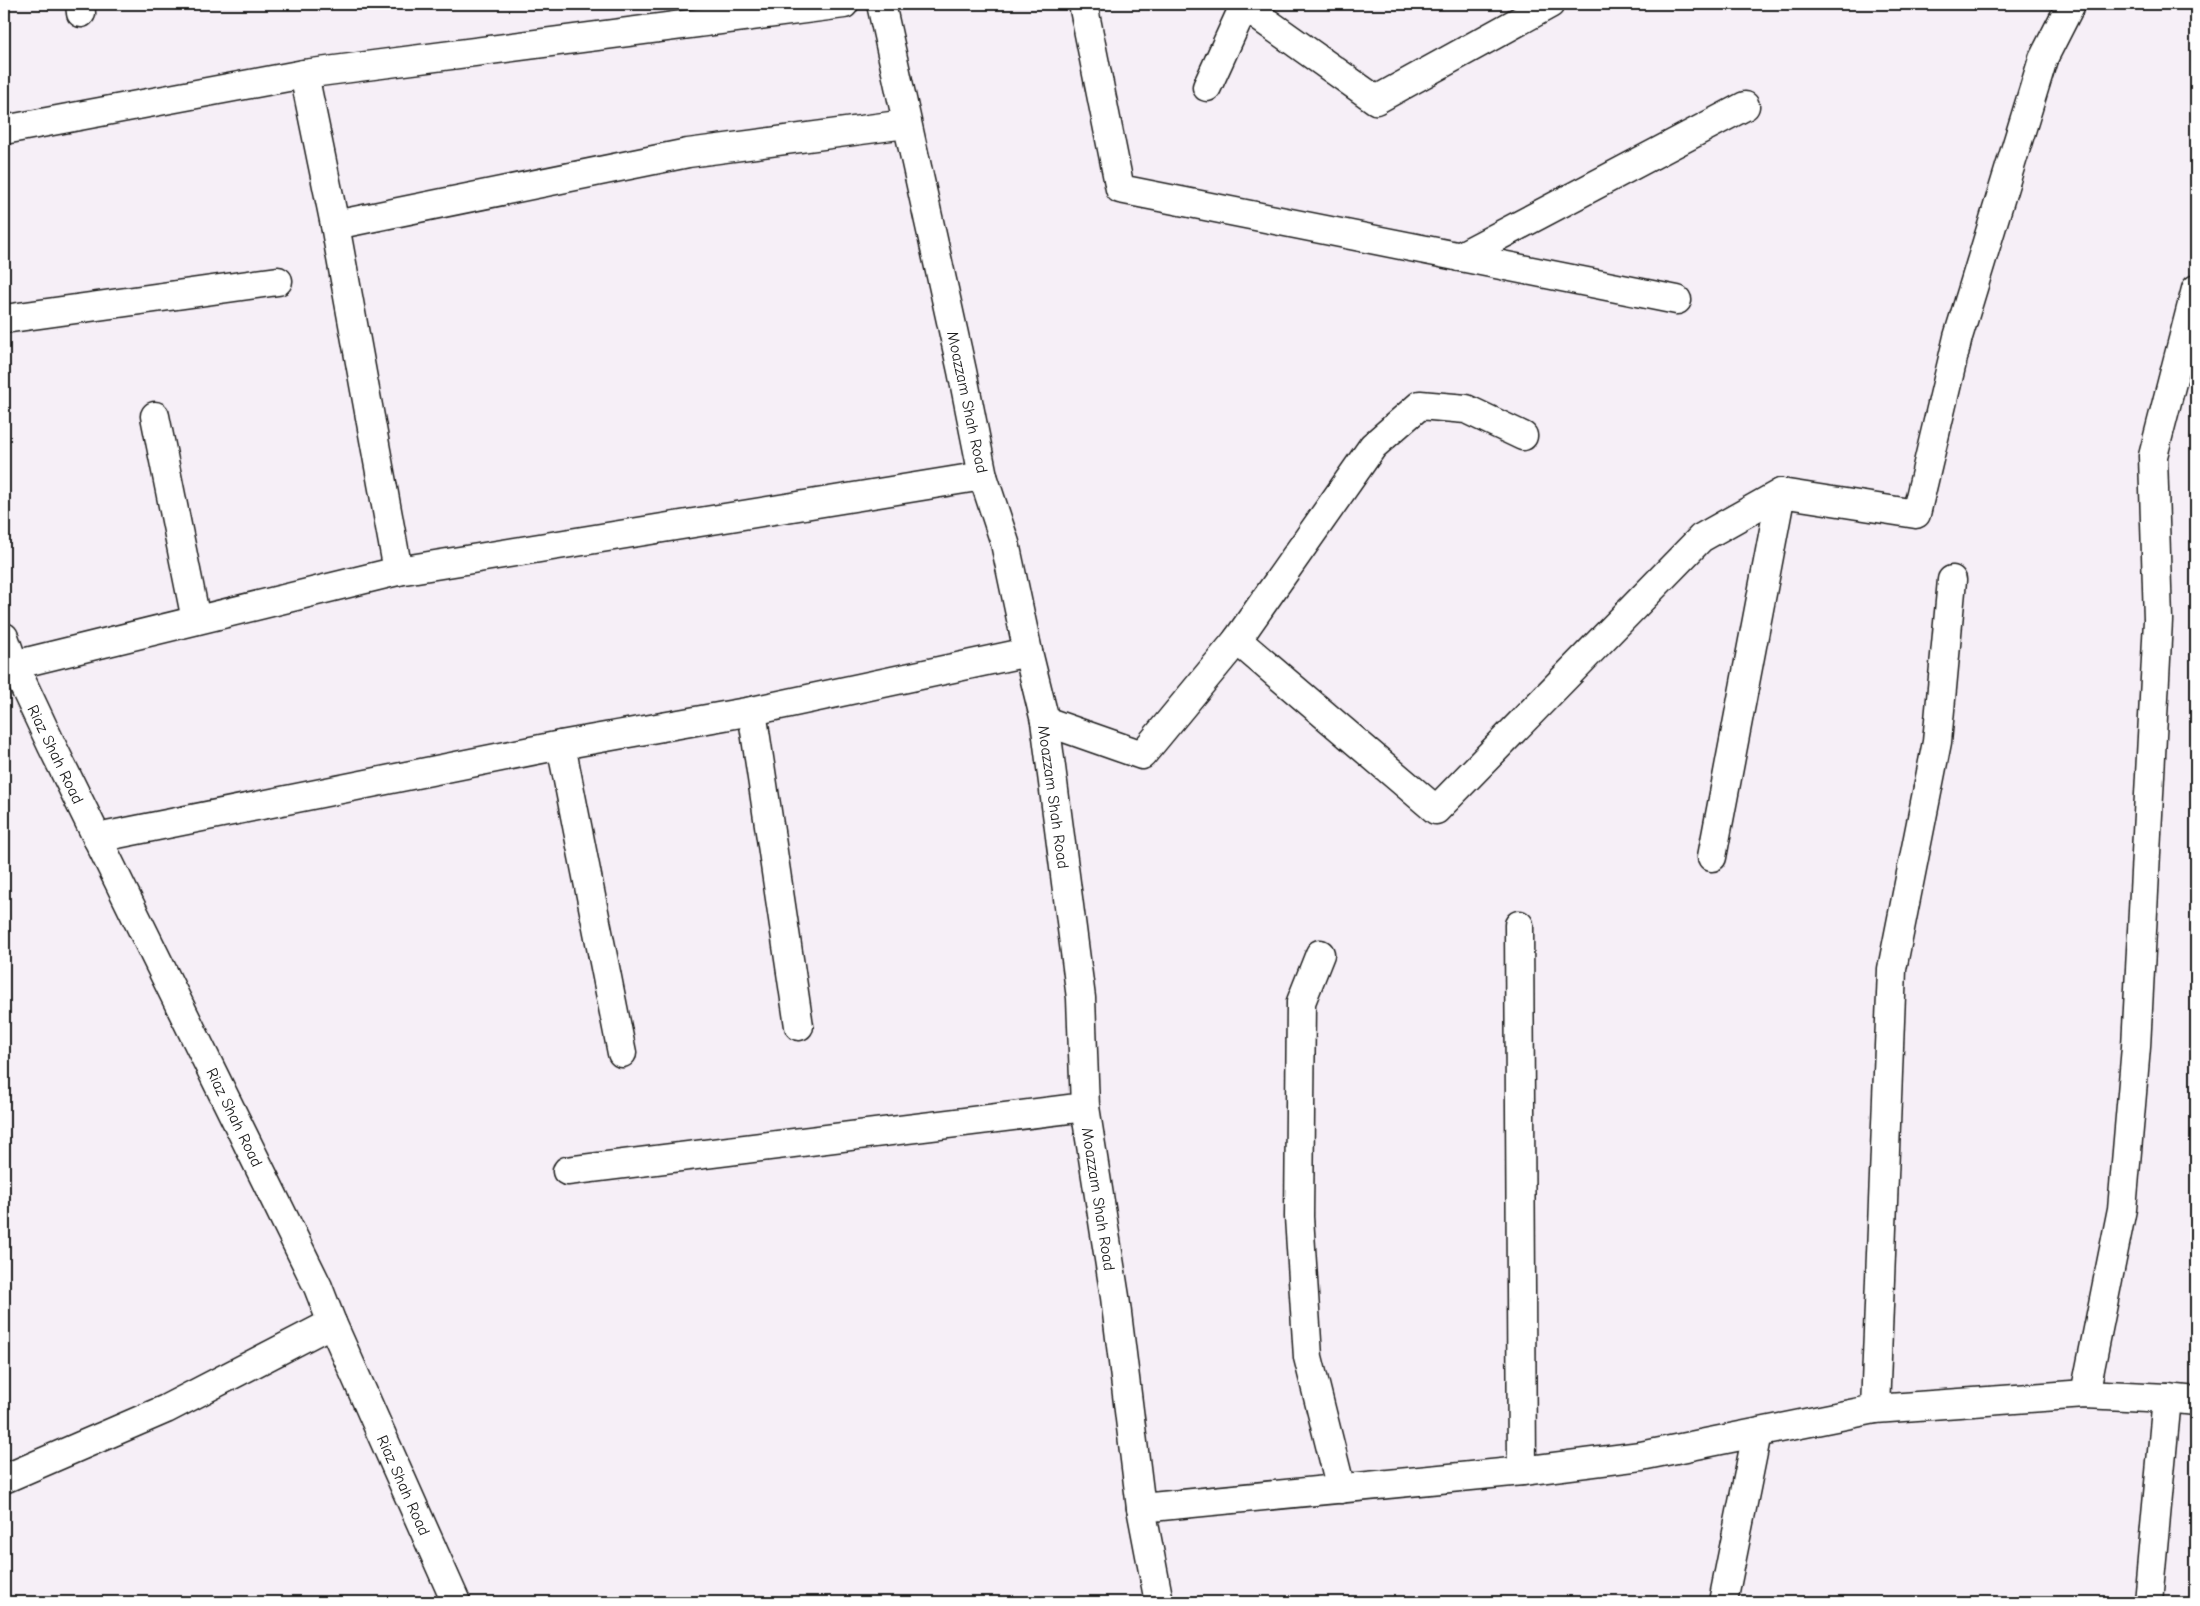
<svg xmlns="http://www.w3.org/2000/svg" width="2200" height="1606" font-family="'Comic Neue',sans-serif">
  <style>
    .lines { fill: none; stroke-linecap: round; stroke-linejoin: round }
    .minor-casing { stroke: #1c1c1c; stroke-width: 31 }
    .minor { stroke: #fff; stroke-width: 28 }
    .labels { text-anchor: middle; stroke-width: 4; stroke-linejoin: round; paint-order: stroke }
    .street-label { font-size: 16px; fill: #1c1c1c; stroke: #fff }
  </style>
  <rect width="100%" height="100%" fill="#f6eff7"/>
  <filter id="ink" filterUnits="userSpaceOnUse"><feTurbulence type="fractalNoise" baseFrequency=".02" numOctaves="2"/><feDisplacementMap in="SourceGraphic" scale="10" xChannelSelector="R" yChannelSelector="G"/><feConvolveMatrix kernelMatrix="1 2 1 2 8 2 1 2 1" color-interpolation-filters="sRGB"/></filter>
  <g filter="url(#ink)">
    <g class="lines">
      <!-- minor casing -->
      <g class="minor-casing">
        <g id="minor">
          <polyline points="80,4 81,13"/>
          <polyline points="881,4 962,371 983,476 1005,543 1028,652 1045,721 1081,998 1085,1107 1115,1297 1141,1508 1159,1602"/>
          <polyline points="1083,4 1120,189 1677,300"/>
          <polyline points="304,74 844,4"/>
          <polyline points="1207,87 1244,6 1376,100 1550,4"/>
          <polyline points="4,130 304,74 335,225 398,571"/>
          <polyline points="335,225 688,153 906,124"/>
          <polyline points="1459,257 1745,106"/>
          <polyline points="4,319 278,281"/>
          <polyline points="155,416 196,620"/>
          <polyline points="4,637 14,665 52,746 318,1287 332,1323 456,1602"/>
          <polyline points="1237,640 1373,446 1420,405 1466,409 1523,436"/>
          <polyline points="14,665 398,571 983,476"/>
          <polyline points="752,711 799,1026"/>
          <polyline points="1045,721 1142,755 1237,640 1436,810 1701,538 1781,493 1916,514 1958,337 2043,59 2071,4"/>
          <polyline points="561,745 622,1053"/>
          <polyline points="97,838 561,745 752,711 1028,652"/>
          <polyline points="1712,857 1781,493"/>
          <polyline points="1519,925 1522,1471"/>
          <polyline points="1320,954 1301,1002 1299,1217 1308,1357 1341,1489"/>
          <polyline points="567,1171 1085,1107"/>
          <polyline points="2085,1394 2122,1209 2136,1047 2158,620 2153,456 2196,289"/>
          <polyline points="1875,1409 1892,969 1937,742 1952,580"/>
          <polyline points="4,1479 166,1409 332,1323"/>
          <polyline points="1141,1508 1522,1471 1641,1456 1875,1409 2085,1394 2167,1398 2196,1401"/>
          <polyline points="1723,1602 1757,1433"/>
          <polyline points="2148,1602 2167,1398"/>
        </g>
      </g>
      <!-- minor -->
      <use href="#minor" class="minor"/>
    </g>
  </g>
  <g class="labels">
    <!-- street labels -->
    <g class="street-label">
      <text transform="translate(968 402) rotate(78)" y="6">Moazzam Shah Road</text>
      <text transform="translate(56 754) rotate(64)" y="6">Riaz Shah Road</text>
      <text transform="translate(1054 797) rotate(82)" y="6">Moazzam Shah Road</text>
      <text transform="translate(235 1117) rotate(64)" y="6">Riaz Shah Road</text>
      <text transform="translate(1099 1199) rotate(81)" y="6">Moazzam Shah Road</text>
      <text transform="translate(404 1485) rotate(66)" y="6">Riaz Shah Road</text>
    </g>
  </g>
  <!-- margin -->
  <rect width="2200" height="1606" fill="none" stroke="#fff" stroke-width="20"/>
  <rect x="10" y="10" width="2180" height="1586" fill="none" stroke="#1c1c1c" stroke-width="2" filter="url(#ink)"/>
</svg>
